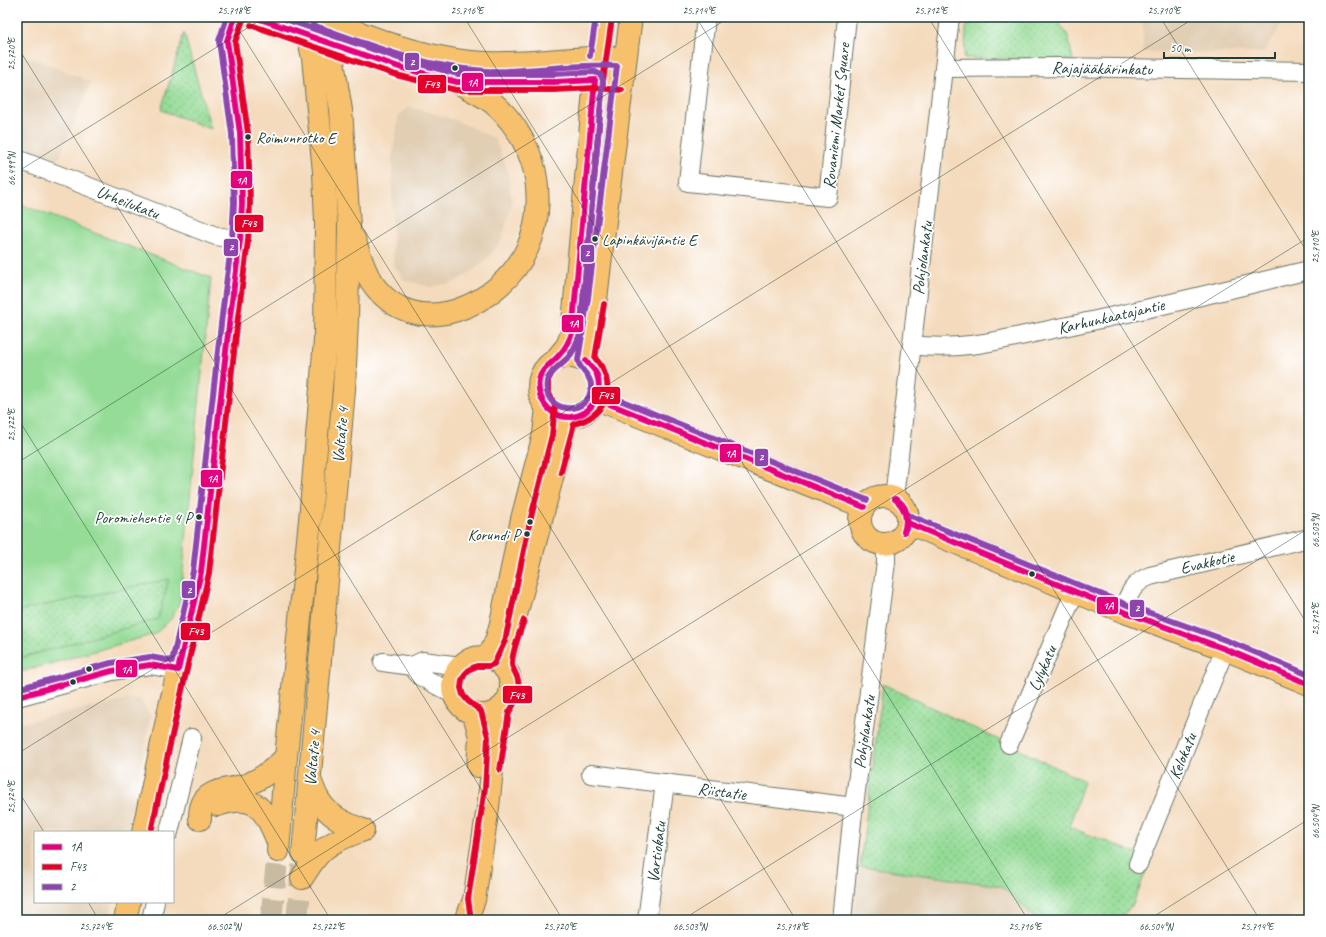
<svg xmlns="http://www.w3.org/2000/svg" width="1326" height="937" font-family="Caveat,sans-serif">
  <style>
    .built { fill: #e1ceb3 }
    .grass { fill: #95dc97; stroke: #5a8c66 }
    .park { fill: url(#park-dots); stroke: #5a8c66 }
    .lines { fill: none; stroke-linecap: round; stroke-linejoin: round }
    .highway-tunnel { stroke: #c9bba2; stroke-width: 22; stroke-dasharray: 22 11; stroke-linecap: butt }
    .minor-casing { stroke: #6a7464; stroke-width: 20 }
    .major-casing { stroke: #6a7464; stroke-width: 24 }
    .highway-casing { stroke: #6a7464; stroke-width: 24 }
    .minor { stroke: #fff; stroke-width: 18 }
    .major { stroke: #f7c06c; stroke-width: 22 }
    .highway { stroke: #f7c06c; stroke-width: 22 }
    .major-bridge-casing { stroke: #6a7464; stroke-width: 24; stroke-linecap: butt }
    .major-bridge { stroke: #f7c06c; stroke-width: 22 }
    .bus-1-casing { stroke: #fff; stroke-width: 9 }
    .bus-2-casing { stroke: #fff; stroke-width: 9 }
    .bus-3-casing { stroke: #fff; stroke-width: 9 }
    .bus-1 { stroke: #e5007d; stroke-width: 6 }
    .bus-2 { stroke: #e4002b; stroke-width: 6 }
    .bus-3 { stroke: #8e44ad; stroke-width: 6 }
    .ticks { fill: none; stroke: #1f3d34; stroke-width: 1; stroke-opacity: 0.45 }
    .bus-dot { fill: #1f3d34; stroke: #fff; stroke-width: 1.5 }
    .labels { text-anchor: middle; stroke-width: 3.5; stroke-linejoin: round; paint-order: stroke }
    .bus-label { font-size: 16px; fill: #1f3d34; stroke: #fff; text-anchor: start }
    .street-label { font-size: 17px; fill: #1f3d34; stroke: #fff }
    .line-badge { stroke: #fff; stroke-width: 1.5 }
    .badge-label { font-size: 11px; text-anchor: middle; font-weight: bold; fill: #fff }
    .neatline { fill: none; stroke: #1f3d34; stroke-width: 1.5 }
    .ticks-label { font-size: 10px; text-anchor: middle; fill: #1f3d34 }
  </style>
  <defs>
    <pattern id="park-dots" width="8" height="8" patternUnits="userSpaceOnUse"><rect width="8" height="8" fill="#95dc97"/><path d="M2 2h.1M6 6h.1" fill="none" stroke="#79b47c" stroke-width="1.8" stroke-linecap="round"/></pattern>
  </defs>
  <rect width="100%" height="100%" fill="#fff"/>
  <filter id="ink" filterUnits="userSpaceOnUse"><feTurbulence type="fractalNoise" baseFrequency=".025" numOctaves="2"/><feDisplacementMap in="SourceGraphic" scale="8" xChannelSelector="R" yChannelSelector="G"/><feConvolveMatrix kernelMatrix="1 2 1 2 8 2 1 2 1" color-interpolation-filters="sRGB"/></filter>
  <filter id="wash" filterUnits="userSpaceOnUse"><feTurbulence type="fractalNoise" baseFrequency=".012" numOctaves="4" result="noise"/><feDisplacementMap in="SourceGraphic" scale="16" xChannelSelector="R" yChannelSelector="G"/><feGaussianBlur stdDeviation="0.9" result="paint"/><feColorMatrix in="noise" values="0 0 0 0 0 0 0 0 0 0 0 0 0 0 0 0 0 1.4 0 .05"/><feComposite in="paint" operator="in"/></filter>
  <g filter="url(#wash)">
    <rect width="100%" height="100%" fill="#f4dbbe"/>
    <!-- built -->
    <g class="built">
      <polygon points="1143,17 1286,17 1264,53 1143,52"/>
      <polygon points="17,52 91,82 57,163 17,144"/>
      <polygon points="410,107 455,120 494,138 508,170 512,205 501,241 481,265 455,282 430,287 404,280 393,264 392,159 399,115"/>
      <polygon points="129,699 139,699 151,717 127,832 35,832 35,902 113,902 109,920 17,920 17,724"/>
      <polygon points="860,866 1001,886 1037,920 852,920"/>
    </g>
    <!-- grass -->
    <polygon class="grass" points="17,203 211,278 180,602 171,619 155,634 17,673"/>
    <!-- park -->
    <g class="park">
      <polygon points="967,17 1056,17 1068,36 1073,60 964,58"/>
      <polygon points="184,33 211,129 161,110"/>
      <polygon points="169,579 158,619 17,659 17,611"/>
      <polygon points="883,684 1084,781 1069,827 1151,859 1132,906 1118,920 1037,920 1001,886 860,866"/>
    </g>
  </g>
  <g filter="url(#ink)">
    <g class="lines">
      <!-- highway-tunnel -->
      <g class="highway-tunnel">
        <polyline points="271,920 278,851"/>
        <polyline points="297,920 303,859"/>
      </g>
      <!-- minor casing -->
      <g class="minor-casing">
        <g id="minor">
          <polyline points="706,17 688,182 828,197 847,17"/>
          <polyline points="944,68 1054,67 1309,71"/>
          <polyline points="17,159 216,236 240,240"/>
          <path d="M 912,345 C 962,352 1009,338 1058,328 C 1142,311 1225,290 1309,270"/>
          <polyline points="894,498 950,17"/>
          <path d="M 1122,611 C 1129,595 1132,583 1150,576 L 1309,538"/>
          <polyline points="383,662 412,666 423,661 460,666"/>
          <polyline points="412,666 420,676 453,694"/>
          <polyline points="17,697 112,671 150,665 178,670"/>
          <polyline points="1009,744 1075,591"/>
          <polyline points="591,774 854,807"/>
          <polyline points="169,832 192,738"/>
          <polyline points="1138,864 1225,649"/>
          <polyline points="151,920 155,902"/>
          <polyline points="647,920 665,783"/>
          <polyline points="842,920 852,821 886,562 886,543"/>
        </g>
      </g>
      <!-- major casing -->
      <g class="major-casing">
        <g id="major">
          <polyline points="254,17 269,21"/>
          <path d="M 396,46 C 426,54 455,62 487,63 C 511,64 536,62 560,60 C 578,59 595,57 613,58"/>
          <polyline points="399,67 457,82 554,82 595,80 610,81"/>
          <circle cx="569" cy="387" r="30"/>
          <polyline points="557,358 567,346 572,333 595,80 604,17"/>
          <polyline points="586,361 596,299 607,204 631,17"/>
          <polyline points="597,399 864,507"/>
          <circle cx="884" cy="520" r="24"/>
          <polyline points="908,523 1122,611 1225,649 1309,684"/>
          <circle cx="482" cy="686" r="29"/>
          <polyline points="488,658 497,638 501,623 522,519 544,434 547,407"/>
          <polyline points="504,668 505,657 568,417"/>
          <polyline points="474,714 480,737 478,766"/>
          <polyline points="143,832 170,706 201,572 230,316 240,240 242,203 240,133 227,41 235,17"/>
          <polyline points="125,920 129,902"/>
          <polyline points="466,920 474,900 488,807 495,744 501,708"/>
        </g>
      </g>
      <!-- highway casing -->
      <g class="highway-casing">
        <g id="highway">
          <path d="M 354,239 C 359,253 363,268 371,281 C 414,346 502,306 528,247 C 540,221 540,187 532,161 C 524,139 511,118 493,103 C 483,95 469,89 457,82"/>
          <path d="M 310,780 C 313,786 315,794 319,800 C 328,816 346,824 363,830"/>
          <path d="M 218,805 C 256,792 265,809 278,842"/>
          <path d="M 200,819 C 199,784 229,793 251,783 C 264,777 276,767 286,757"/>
          <polyline points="278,851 286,757 310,520 325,340 326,223 324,172 313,58 304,17"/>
          <polyline points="303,853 344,390 347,320 349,226 341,110 327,26"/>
          <path d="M 302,878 C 308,869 313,860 321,852 C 332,841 348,836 363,830"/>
        </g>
      </g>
      <!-- minor -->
      <use href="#minor" class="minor"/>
      <!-- major -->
      <use href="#major" class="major"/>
      <!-- highway -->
      <use href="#highway" class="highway"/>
      <!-- major-bridge casing -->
      <g class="major-bridge-casing">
        <g id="major-bridge">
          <polyline points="316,17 396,46"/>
          <polyline points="269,21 399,67"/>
        </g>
      </g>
      <!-- major-bridge -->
      <use href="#major-bridge" class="major-bridge"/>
      <!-- bus-1 casing -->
      <g class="bus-1-casing">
        <g id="bus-1">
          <path d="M 254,17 L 399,67 L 457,82 L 554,82 L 595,80 L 572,333 C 569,341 566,348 560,354 C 553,363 541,368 539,380 C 536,397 549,416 566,417 C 589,419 604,395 597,375 C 595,370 590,365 586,361"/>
          <polyline points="597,399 864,507"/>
          <path d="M 895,499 C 907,504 911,521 904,532"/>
          <path d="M 895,499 C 906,508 908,519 904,532"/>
          <polyline points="908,523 1122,611 1225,649 1309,684"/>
          <polyline points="178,670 201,572 230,316 240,240 242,203 240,133 227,41 235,17"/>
          <polyline points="17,697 112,671 150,665 178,670"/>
        </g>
      </g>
      <!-- bus-2 casing -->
      <g class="bus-2-casing">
        <g id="bus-2">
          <polyline points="251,25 396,75 456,90 554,90 595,88 622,90"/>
          <path d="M 561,472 L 574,424 C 608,416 618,383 595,358 L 604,304"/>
          <path d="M 500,770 L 509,712 C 516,703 520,691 518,680 C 517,675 513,670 512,665 C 511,654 520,632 524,620"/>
          <polyline points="151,832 178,708 209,573 238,317 248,241 250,203 248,133 235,42 243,20"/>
          <polyline points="471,919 468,899 485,788 488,737 481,711 468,701 463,695 461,688 462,680 465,674 470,669 477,666 489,666 494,664 505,641 530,521 552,435 555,406 548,391 548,380 553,371 569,357 575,347 580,335 603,81 612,18"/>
        </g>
      </g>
      <!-- bus-3 casing -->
      <g class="bus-3-casing">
        <g id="bus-3">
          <path d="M 279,17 L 401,59 L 458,74 L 554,74 L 595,72 L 601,75 L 603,81 L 580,334 C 577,343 573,352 567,359 C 561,366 549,372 547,381 C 541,414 590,418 591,387 C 592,375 579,371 578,360 L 588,298 L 617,66 C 573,63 530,73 486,71 C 425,68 370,45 313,25"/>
          <polyline points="590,56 596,17"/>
          <polyline points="600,392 867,500"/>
          <polyline points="911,516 1125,604 1228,641 1309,675"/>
          <polyline points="17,689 111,663 150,657 172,661 193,571 222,315 232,239 234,203 232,134 219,41 227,17"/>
        </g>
      </g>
      <!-- bus-1 -->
      <use href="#bus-1" class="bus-1"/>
      <!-- bus-2 -->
      <use href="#bus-2" class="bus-2"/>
      <!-- bus-3 -->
      <use href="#bus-3" class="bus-3"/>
    </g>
  </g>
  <!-- ticks -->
  <path class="ticks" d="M 231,17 L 796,920M 464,17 L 1028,920M 696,17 L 1260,920M 928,17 L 1309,627M 1160,17 L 1309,255M 17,46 L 563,920M 17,172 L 265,17M 17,417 L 331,920M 17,463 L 730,17M 17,754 L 1196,17M 17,789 L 44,832M 88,902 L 99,920M 216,920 L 1309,237M 682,920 L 1309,528M 1148,920 L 1309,819"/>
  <!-- markers -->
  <g class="bus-dot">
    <circle cx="455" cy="68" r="3.5"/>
    <circle cx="248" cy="137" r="3.5"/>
    <circle cx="595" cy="239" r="3.5"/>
    <circle cx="199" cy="517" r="3.5"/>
    <circle cx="530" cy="522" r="3.5"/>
    <circle cx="527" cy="534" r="3.5"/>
    <circle cx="1032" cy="574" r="3.5"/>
    <circle cx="89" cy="669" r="3.5"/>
    <circle cx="73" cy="682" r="3.5"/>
  </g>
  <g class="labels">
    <!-- bus labels -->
    <g class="bus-label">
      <text x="256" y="143">Roimunrotko E</text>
      <text x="602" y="245">Lapinkävijäntie E</text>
      <text x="192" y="523" text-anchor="end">Poromiehentie 4 P</text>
      <text x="520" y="540" text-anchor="end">Korundi P</text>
    </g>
    <!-- street labels -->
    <g class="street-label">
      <text transform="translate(1102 68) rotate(1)" y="6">Rajajääkärinkatu</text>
      <text transform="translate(836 116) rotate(-84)" y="6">Rovaniemi Market Square</text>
      <text transform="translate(128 202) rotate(21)" y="6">Urheilukatu</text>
      <text transform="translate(922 258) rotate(-83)" y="6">Pohjolankatu</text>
      <text transform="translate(1111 316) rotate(-13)" y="6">Karhunkaatajantie</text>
      <text transform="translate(340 435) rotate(-85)" y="6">Valtatie 4</text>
      <text transform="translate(1207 562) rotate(-13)" y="6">Evakkotie</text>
      <text transform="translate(1042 668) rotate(-67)" y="6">Lylykatu</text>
      <text transform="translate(864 732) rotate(-82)" y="6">Pohjolankatu</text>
      <text transform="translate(1182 756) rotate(-68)" y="6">Kelokatu</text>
      <text transform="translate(312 758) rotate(-85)" y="6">Valtatie 4</text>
      <text transform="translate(722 791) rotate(7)" y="6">Riistatie</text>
      <text transform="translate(656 852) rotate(-83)" y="6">Vartiokatu</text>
    </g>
  </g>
  <g class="line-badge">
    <rect x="404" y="52" width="16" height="19" rx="4" fill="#8e44ad"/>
    <rect x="461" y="72" width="23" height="20" rx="4" fill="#e5007d"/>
    <rect x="417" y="74" width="30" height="20" rx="4" fill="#e4002b"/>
    <rect x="230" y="170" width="23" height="19" rx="4" fill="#e5007d"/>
    <rect x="234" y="214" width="30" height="19" rx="4" fill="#e4002b"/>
    <rect x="223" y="238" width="16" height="19" rx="4" fill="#8e44ad"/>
    <rect x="580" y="244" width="15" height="19" rx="4" fill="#8e44ad"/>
    <rect x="561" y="314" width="23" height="19" rx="4" fill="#e5007d"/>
    <rect x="591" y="386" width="30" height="19" rx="4" fill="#e4002b"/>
    <rect x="719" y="443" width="23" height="20" rx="4" fill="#e5007d"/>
    <rect x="754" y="448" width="15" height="19" rx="4" fill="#8e44ad"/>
    <rect x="200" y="469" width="23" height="19" rx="4" fill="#e5007d"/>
    <rect x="181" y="580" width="15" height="19" rx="4" fill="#8e44ad"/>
    <rect x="1096" y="596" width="23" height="19" rx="4" fill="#e5007d"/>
    <rect x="1129" y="599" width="16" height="19" rx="4" fill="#8e44ad"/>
    <rect x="180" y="622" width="31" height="19" rx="4" fill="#e4002b"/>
    <rect x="115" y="659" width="23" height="19" rx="4" fill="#e5007d"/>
    <rect x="502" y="685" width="31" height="19" rx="4" fill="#e4002b"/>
  </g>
  <g class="badge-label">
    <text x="412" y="66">2</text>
    <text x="472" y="86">1A</text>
    <text x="432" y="88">F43</text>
    <text x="241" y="184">1A</text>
    <text x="249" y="227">F43</text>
    <text x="231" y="251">2</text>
    <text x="587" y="257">2</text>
    <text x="573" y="327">1A</text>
    <text x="606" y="399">F43</text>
    <text x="730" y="457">1A</text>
    <text x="761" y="461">2</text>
    <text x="212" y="482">1A</text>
    <text x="189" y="594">2</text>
    <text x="1108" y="609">1A</text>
    <text x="1137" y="612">2</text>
    <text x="196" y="635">F43</text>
    <text x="126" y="673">1A</text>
    <text x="517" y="699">F43</text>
  </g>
  <!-- margin -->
  <rect width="1326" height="937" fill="none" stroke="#fff" stroke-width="44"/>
  <!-- legend -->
  <rect x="34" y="831" width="140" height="72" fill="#ffffff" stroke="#a5b1ae"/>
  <rect x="42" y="844" width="20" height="6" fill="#e5007d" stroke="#a5b1ae"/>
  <text x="70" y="851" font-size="12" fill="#1f3d34">1A</text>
  <rect x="42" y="864" width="20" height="6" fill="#e4002b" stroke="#a5b1ae"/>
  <text x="70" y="871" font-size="12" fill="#1f3d34">F43</text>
  <rect x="42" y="884" width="20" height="6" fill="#8e44ad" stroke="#a5b1ae"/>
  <text x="70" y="891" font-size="12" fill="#1f3d34">2</text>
  <!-- scale -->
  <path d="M1164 52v6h111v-6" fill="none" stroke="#1f3d34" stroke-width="2"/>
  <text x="1170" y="52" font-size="12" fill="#1f3d34" stroke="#ffffff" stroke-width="3" paint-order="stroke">50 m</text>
  <rect x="22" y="22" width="1282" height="893" class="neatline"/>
  <g class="ticks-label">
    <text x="234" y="14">25.718°E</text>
    <text x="467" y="14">25.716°E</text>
    <text x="699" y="14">25.714°E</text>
    <text x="931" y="14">25.712°E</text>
    <text x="1164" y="14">25.710°E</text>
    <text transform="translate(11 54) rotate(-90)" y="4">25.720°E</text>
    <text transform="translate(11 169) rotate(-90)" y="4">66.499°N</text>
    <text transform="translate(1315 247) rotate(-90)" y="4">25.710°E</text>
    <text transform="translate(11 425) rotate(-90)" y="4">25.722°E</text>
    <text transform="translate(1315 531) rotate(-90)" y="4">66.503°N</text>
    <text transform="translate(1315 619) rotate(-90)" y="4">25.712°E</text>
    <text transform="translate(11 797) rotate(-90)" y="4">25.724°E</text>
    <text transform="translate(1315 822) rotate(-90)" y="4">66.504°N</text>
    <text x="96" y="930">25.724°E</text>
    <text x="224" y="930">66.502°N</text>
    <text x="328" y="930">25.722°E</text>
    <text x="560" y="930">25.720°E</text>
    <text x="690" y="930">66.503°N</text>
    <text x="792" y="930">25.718°E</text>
    <text x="1025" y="930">25.716°E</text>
    <text x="1156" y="930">66.504°N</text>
    <text x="1257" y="930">25.714°E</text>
  </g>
</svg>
